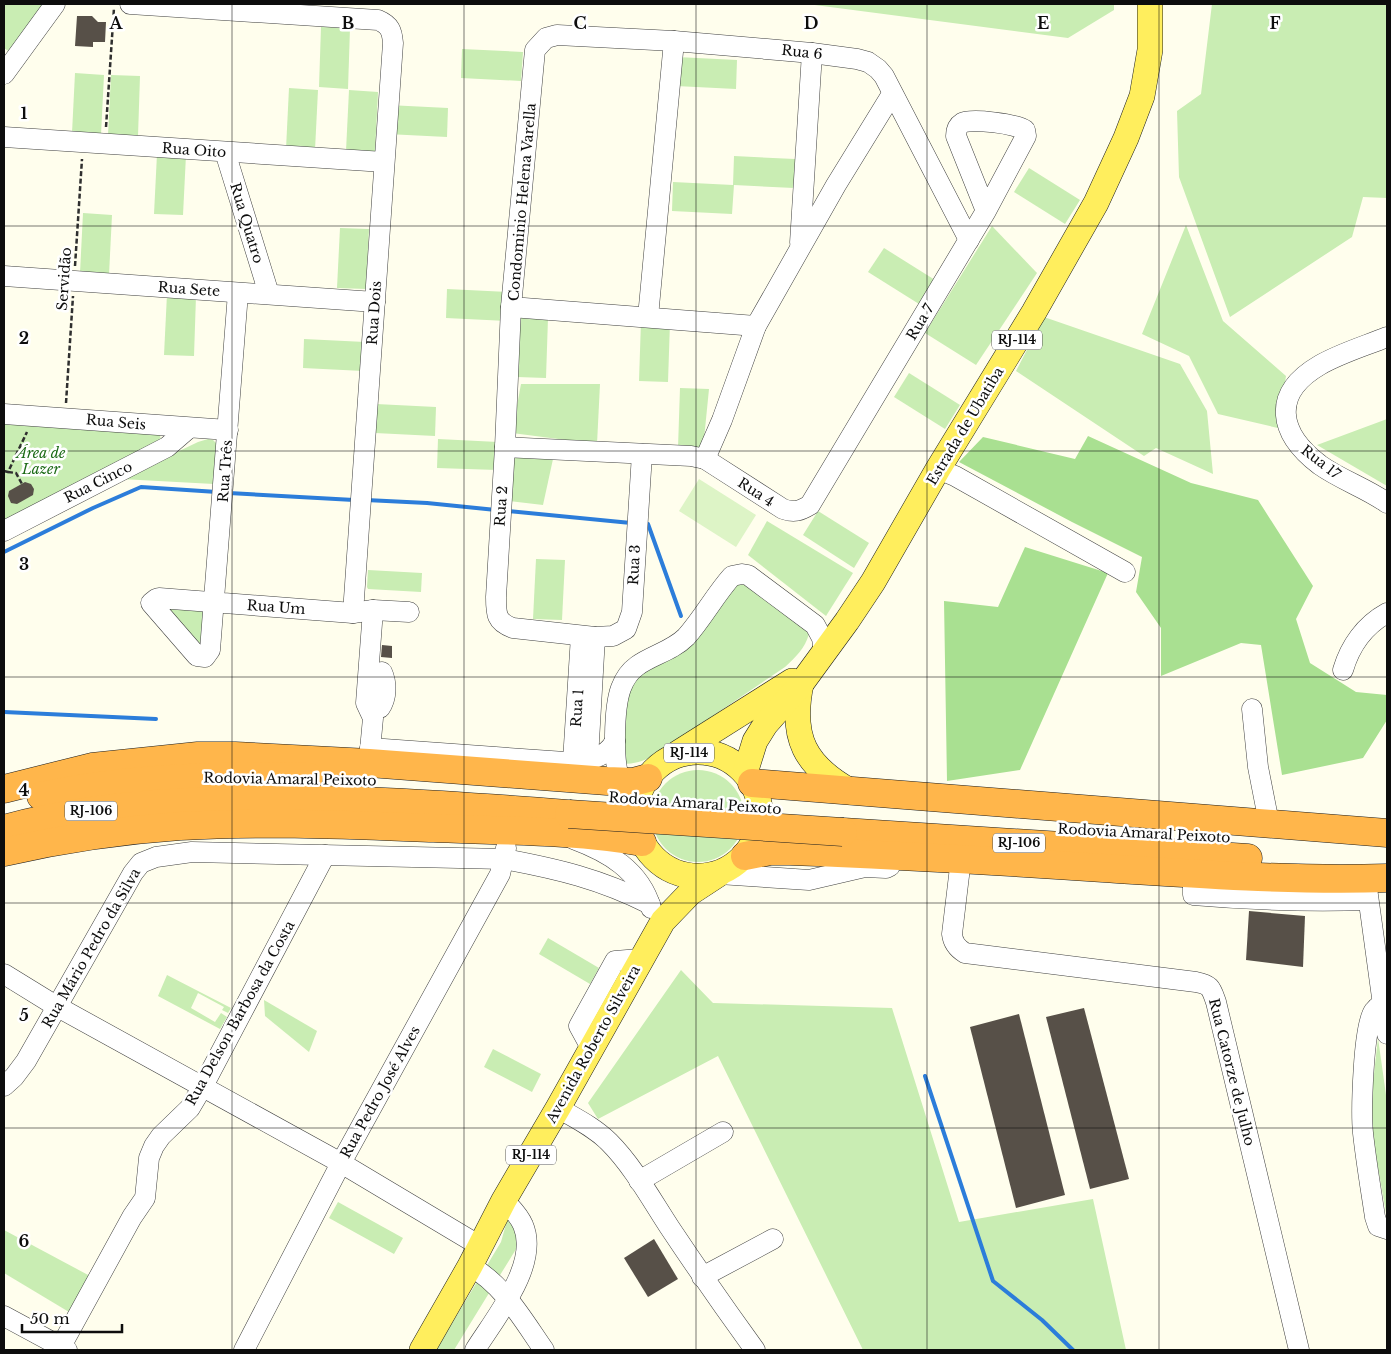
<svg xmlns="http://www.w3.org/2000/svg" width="1391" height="1354" font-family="'Libre Baskerville',serif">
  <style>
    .green { fill: #c9edb3 }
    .forest { fill: #a9e091 }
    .pitch { fill: #ddf4c6 }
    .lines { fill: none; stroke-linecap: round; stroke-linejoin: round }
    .stream { stroke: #2c7dda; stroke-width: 4 }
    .building { fill: #575048 }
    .minor-casing { stroke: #404040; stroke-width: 21 }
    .major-casing { stroke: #1e1e1e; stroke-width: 26 }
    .highway-casing { stroke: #1e1e1e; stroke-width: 29 }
    .path { stroke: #2f2f2f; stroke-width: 2.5; stroke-dasharray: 5 2.5; stroke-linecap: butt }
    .minor { stroke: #fff; stroke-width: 20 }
    .major { stroke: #ffee5d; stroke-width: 25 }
    .highway { stroke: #ffb64b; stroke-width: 28 }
    .highway-bridge-casing { stroke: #1e1e1e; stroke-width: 29; stroke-linecap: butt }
    .highway-bridge { stroke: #ffb64b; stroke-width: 28 }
    .grid { fill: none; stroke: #0d0d0d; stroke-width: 1; stroke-opacity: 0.55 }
    .labels { text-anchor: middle; stroke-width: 5; stroke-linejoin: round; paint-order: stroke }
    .shield { fill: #fff; stroke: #565656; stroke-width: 1 }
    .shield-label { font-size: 12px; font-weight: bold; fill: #0d0d0d }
    .street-label { font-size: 14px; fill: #0d0d0d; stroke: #fff }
    .park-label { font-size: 14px; font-style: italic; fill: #1d6b17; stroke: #fff }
    .grid-label { font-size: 16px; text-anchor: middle; font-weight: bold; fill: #0d0d0d; stroke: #fff; stroke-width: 5; stroke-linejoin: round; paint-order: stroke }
  </style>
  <rect width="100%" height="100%" fill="#fffeed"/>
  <!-- green -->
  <g class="green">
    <polygon points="4,4 44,4 11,53 4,48"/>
    <polygon points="807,4 1114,4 1114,10 1068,38"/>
    <polygon points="1212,4 1387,4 1387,198 1363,197 1352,237 1230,317 1179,177 1177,111 1201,94"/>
    <polygon points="321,27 350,28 348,89 319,87"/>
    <polygon points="462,49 523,52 521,81 461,78"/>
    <polygon points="677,57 737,60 736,89 676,86"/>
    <polygon points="75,73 104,75 101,135 72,133"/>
    <polygon points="111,75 140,76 138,136 108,135"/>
    <polygon points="289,88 318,90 315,150 286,149"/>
    <polygon points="349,90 378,92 375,152 346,151"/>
    <polygon points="388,105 448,108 447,137 387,134"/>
    <polygon points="157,154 186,155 183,215 154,214"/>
    <polygon points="734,156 795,159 794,188 734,185 732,214 672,211 673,182 733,185"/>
    <polygon points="1029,168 1080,200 1065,224 1014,192"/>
    <polygon points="83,213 112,215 109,275 80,273"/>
    <polygon points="1186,225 1223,321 1286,376 1278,428 1218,414 1189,356 1142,334"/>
    <polygon points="992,226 1037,273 976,365 925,333"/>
    <polygon points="340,228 369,229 366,289 337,288"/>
    <polygon points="884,248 935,280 919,304 868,272"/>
    <polygon points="447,289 508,292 507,321 446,318"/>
    <polygon points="167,294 196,296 194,356 164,355"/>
    <polygon points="520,317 548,318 546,378 517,377"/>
    <polygon points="1044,317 1180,364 1207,411 1213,474 1156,448 1144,456 1016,371"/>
    <polygon points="641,321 670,322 668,382 639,381"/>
    <polygon points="304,339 365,342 363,371 303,368"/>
    <polygon points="909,373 960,405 945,429 894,397"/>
    <polygon points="521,384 600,384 597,444 512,433"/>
    <polygon points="680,388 709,389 703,449 678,448"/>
    <polygon points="376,404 436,407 435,436 375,433"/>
    <polygon points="1387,419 1387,486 1317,445"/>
    <polygon points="4,421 160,435 161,441 4,522"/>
    <polygon points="208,439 213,440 217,444 214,484 121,479 198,442"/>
    <polygon points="438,439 498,442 497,470 437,468"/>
    <polygon points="510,454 553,459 543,505 509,501"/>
    <polygon points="818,511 869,543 854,568 803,535"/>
    <polygon points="767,521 853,573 826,616 748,555"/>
    <polygon points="536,559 565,560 562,620 533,619"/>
    <polygon points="368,570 422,573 421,592 368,589 367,587"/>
    <path d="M 738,584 L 748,585 L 802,626 L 809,634 C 805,648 796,657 785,667 L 661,751 C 649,759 638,764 623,764 L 627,697 L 634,678 Z"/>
    <polygon points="171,609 205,609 205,642 199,646 171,612"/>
    <circle cx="698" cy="816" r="46"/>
    <polygon points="548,938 599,968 590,984 539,954"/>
    <polygon points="681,970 713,1003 892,1008 959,1222 1093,1199 1126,1350 863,1350 718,1056 598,1119 588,1103"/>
    <polygon points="167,975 231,1008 228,1013 222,1010 224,1007 198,993 191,1008 215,1022 221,1013 227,1017 220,1029 158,996"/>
    <polygon points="264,1000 317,1031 309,1052 265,1016"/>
    <polygon points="1378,1038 1387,1102 1387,1218 1369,1118"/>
    <polygon points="493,1049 541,1074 532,1092 484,1067"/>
    <polygon points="338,1202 403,1238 394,1254 329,1218"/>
    <polygon points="508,1217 521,1241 454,1350 436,1350 501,1242"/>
    <polygon points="4,1230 90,1276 69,1312 4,1273"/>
  </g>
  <!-- forest -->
  <g class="forest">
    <polygon points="1088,436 1191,483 1258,500 1313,586 1296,619 1310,663 1356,692 1387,695 1387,720 1363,758 1282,775 1261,645 1241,643 1161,676 1161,628 1136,592 1142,557 1072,522 959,462 983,437 1075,459"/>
    <polygon points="1025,547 1108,573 1020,770 947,781 944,601 998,607"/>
  </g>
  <!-- pitch -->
  <polygon class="pitch" points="699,479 756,515 736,547 679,511"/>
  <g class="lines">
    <!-- stream -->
    <g class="stream">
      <polyline points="229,493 354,500"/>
      <polyline points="366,500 427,503 496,510"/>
      <polyline points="508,511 631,523"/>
      <polyline points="643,524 648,524 681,616"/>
      <polyline points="4,552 93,508 141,487 217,492"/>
      <polyline points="4,712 156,719"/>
      <polyline points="925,1076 993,1281 1042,1320 1073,1350"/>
    </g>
  </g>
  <!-- building -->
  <g class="building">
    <polygon points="77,16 92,16 98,22 106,22 105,42 93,42 93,47 75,46"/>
    <polygon points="25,482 31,484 34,489 33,495 17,504 11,503 8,496 9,491"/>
    <polygon points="382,645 392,646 392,658 381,657"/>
    <polygon points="1249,911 1305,916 1303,967 1246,960"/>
    <polygon points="1084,1008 1129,1179 1090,1189 1046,1017"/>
    <polygon points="1019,1014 1065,1195 1016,1208 970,1027"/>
    <polygon points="654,1239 678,1279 648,1297 624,1258"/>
  </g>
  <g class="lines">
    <!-- minor casing -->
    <g class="minor-casing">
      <g id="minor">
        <path d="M 130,4 L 378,20 C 390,25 392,31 393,43 L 353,613"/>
        <polyline points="4,74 55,4"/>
        <polyline points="4,137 384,162"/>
        <polyline points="225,152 269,294"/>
        <polyline points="800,243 812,53"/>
        <polyline points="4,276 375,302"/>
        <path d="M 238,293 C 229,412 220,531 210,650 L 205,657 L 197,656 L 151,603 L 156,599 L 159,598 L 353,613 L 373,610 L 409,612"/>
        <polyline points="511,307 756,326"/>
        <polyline points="648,317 674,41"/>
        <path d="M 1387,337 C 1365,346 1341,353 1320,365 C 1270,394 1279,434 1320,465 C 1341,480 1366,488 1387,503"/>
        <polyline points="4,414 228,430"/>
        <path d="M 505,447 L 691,456 L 705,459 L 783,509 C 794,513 800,511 810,505 L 986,211 L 1026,136 L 1025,130 C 1017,124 971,118 962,123 C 957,126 956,131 956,136 L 986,211"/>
        <path d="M 642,454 L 632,612 L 626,629 L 613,636 L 595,637 L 513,628 C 496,622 496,614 496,597 L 505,447 L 511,307 L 535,50 L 546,38 L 557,35 L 674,41 L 812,53 L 857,59 L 868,62 L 878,69 L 884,76 L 969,240"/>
        <polyline points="705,459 722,420 756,326 836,185 892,94"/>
        <polyline points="938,469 955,476 1125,572"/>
        <polyline points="4,531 167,447 189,428"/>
        <path d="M 1343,670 C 1350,646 1365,625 1387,613"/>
        <path d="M 380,708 C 387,698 387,683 382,672"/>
        <polyline points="1252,709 1258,767 1269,823"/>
        <path d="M 370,748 L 565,762 C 583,761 606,760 615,741"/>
        <polyline points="369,761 373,718 366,703 373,610"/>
        <polyline points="590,772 588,759 595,637"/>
        <polyline points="569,773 573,761 581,636"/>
        <path d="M 621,782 C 612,764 614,707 621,688 C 624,680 630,671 637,666 C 652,655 672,651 686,637 C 703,618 715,595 732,576 L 742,574 L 748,575 L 815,625 L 822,638 L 824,653"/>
        <path d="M 573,839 C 608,852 640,870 651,908"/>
        <path d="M 961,859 L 952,934 C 953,943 957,948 965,953 L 1196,982 C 1211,985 1211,988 1216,1002 L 1299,1350"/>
        <polyline points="719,874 809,880 865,867 886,868 890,866"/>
        <path d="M 1193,874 L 1193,895 C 1251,900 1309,902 1368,900"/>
        <polyline points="1367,888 1387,1034"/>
        <polyline points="4,974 56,1006 341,1163 480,1246"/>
        <path d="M 1387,1004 C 1382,1004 1377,1007 1374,1011 C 1363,1025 1361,1113 1363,1133 C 1366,1161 1371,1190 1375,1217 L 1378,1226 L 1387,1229"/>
        <polyline points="591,1048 579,1026 615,961 640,959"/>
        <path d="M 4,1086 L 14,1077 L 26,1061 L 133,873 L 141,863 L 156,857 L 192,852 L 504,859 C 558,869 600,879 650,904"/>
        <path d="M 558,1108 C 575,1118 594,1127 609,1142 C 633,1166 651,1199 670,1228 C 698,1270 726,1310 755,1350"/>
        <polyline points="639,1181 723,1132"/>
        <path d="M 470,1266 C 503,1284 523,1320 544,1350"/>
        <polyline points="702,1277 773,1239"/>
        <polyline points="4,1316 67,1350"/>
        <polyline points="59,1350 132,1217 145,1198 149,1158 154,1146 161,1136 190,1108 203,1086 325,855"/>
        <polyline points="244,1350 341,1163 500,874 506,848"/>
        <path d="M 475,1350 C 495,1318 540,1264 523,1225 C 519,1215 511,1208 504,1200"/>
      </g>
    </g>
    <!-- major casing -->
    <g class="major-casing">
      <g id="major">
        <path d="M 801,684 C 790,738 805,766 852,792"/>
        <circle cx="698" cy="814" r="62"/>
        <polyline points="678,753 792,681"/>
        <polyline points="745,773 755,741 765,725 801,684 847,621 873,582 938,469 1034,312 1096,203 1126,138 1142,96 1150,50 1150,4"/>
        <polyline points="422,1350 470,1266 504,1200 558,1108 663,921 690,893 719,874"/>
      </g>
    </g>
    <!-- highway casing -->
    <g class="highway-casing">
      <g id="highway">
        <polyline points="752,783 1387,833"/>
        <polyline points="4,789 92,767 198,756 235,756 369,763 607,781 633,782 648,778"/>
        <path d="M 41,796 C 129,777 219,775 309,777"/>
        <path d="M 4,829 C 72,810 143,803 213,801 C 332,796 450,805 569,814"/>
        <polyline points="843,832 1248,858"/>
        <path d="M 4,852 C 61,839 121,830 180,826 C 264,821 350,825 434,828 C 503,831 574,830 642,842"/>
        <path d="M 745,856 L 770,851 L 790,851 C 894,855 999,861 1103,868 C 1198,874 1293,881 1387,878"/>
      </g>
    </g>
    <!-- path -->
    <g class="path">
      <polyline points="106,127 114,8"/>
      <polyline points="75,266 82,159"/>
      <polyline points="66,403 73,296"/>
      <polyline points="4,471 8,472 27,432"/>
      <polyline points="8,472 16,473 22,484"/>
    </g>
    <!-- minor -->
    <use href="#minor" class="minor"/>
    <!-- major -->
    <use href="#major" class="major"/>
    <!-- highway -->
    <use href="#highway" class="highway"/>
    <!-- highway-bridge casing -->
    <g class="highway-bridge-casing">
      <polyline id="highway-bridge" points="569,814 843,832"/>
    </g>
    <!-- highway-bridge -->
    <use href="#highway-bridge" class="highway-bridge"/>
  </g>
  <!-- grid -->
  <path class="grid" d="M 232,4 L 232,1350M 464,4 L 464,1350M 696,4 L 696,1350M 927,4 L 927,1350M 1159,4 L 1159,1350M 4,226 L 1387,226M 4,451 L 1387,451M 4,677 L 1387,677M 4,903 L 1387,903M 4,1128 L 1387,1128"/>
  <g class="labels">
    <!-- shield labels -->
    <g class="shield">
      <rect x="992" y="330.5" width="50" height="19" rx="4"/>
      <rect x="664" y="743.5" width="50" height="19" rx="4"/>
      <rect x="65" y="801.5" width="52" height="19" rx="4"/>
      <rect x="993" y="833.5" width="52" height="19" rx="4"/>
      <rect x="506" y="1145.5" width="50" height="19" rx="4"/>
    </g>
    <g class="shield-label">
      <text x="1017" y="344">RJ-114</text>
      <text x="689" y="757">RJ-114</text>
      <text x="91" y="815">RJ-106</text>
      <text x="1019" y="847">RJ-106</text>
      <text x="531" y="1159">RJ-114</text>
    </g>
    <!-- street labels -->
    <g class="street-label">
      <text transform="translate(802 52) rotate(6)" y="5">Rua 6</text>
      <text transform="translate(194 150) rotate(4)" y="5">Rua Oito</text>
      <text transform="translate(522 202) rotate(-85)" y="5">Condominio Helena Varella</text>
      <text transform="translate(247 223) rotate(73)" y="5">Rua Quatro</text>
      <text transform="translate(64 279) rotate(-86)" y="5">Servidão</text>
      <text transform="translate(189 289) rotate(4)" y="5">Rua Sete</text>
      <text transform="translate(374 313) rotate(-86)" y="5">Rua Dois</text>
      <text transform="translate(920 322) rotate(-59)" y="5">Rua 7</text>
      <text transform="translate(116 422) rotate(5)" y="5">Rua Seis</text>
      <text transform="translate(965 426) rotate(-59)" y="5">Estrada de Ubatiba</text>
      <text transform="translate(1321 462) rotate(38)" y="5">Rua 17</text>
      <text transform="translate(225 471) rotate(-86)" y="5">Rua Três</text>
      <text transform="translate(98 482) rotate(-27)" y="5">Rua Cinco</text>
      <text transform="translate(756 492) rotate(33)" y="5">Rua 4</text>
      <text transform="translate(501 506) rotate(-86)" y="5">Rua 2</text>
      <text transform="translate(634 565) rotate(-87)" y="5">Rua 3</text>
      <text transform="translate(276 607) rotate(4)" y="5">Rua Um</text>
      <text transform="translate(577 708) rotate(-86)" y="5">Rua 1</text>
      <text transform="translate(290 779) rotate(1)" y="5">Rodovia Amaral Peixoto</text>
      <text transform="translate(695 803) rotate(4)" y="5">Rodovia Amaral Peixoto</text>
      <text transform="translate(1144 833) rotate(3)" y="5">Rodovia Amaral Peixoto</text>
      <text transform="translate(91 948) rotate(-60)" y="5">Rua Mário Pedro da Silva</text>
      <text transform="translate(240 1013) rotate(-61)" y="5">Rua Delson Barbosa da Costa</text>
      <text transform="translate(593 1044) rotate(-61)" y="5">Avenida Roberto Silveira</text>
      <text transform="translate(1232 1072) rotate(76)" y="5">Rua Catorze de Julho</text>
      <text transform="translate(380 1092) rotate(-61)" y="5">Rua Pedro José Alves</text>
    </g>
    <!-- park labels -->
    <g class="park-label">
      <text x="41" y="458">Área de<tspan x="41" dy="16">Lazer</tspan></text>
    </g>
  </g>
  <g class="grid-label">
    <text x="116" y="29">A</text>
    <text x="348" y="29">B</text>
    <text x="580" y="29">C</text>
    <text x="811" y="29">D</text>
    <text x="1043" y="29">E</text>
    <text x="1275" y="29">F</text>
    <text x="24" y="119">1</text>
    <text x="24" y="344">2</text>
    <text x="24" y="570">3</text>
    <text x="24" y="796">4</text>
    <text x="24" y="1021">5</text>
    <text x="24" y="1247">6</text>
  </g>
  <!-- border -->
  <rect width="1391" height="1354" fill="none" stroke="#0d0d0d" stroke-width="10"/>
  <!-- scale -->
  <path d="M22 1324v8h100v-8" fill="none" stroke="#0d0d0d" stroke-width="2.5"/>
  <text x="30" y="1324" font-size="15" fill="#0d0d0d" stroke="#ffffff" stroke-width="4" paint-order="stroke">50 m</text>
</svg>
